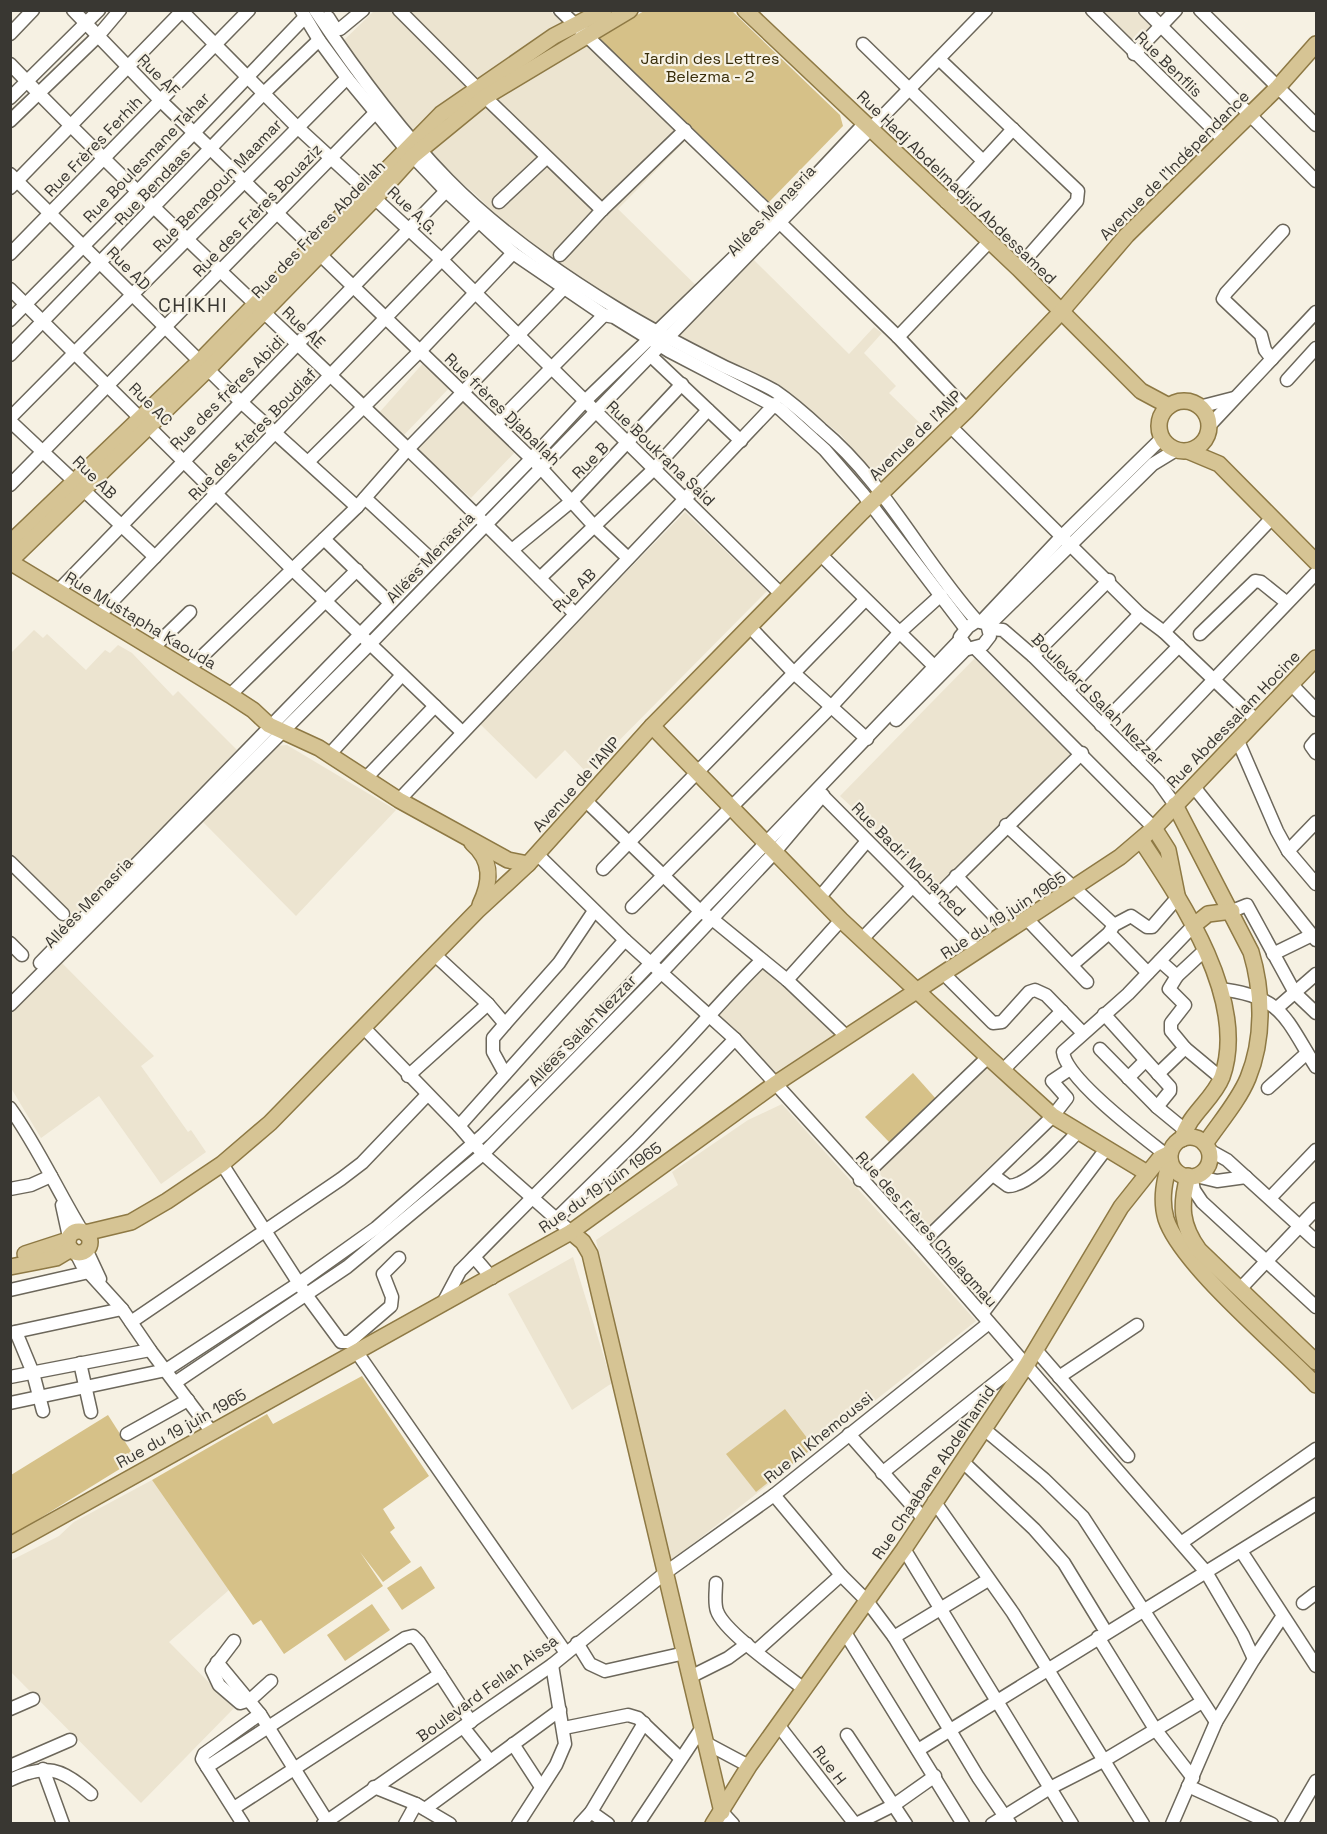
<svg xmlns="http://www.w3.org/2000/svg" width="1327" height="1834" font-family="'Space Grotesk',sans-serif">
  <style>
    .built { fill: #ece4d0 }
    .green { fill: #d6c188 }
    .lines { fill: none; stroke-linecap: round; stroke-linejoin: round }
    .minor-casing { stroke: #6c675b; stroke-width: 15 }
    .major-casing { stroke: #8e7944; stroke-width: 18 }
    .minor { stroke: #fff; stroke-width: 12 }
    .major { stroke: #d6c494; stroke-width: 15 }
    .labels { text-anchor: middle; stroke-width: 4.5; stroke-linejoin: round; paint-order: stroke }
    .park-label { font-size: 16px; fill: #382c08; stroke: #f6f1e3 }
    .street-label { font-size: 16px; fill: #393732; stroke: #f6f1e3 }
    .quarter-label { font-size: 20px; letter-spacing: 1.5px; fill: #393732; stroke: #f6f1e3 }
  </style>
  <rect width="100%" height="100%" fill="#f6f1e3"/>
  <!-- built -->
  <g class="built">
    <polygon points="374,11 550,11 686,140 618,209 712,301 752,258 849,354 874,327 882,333 864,353 896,386 889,393 928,431 879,481 841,435 798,401 742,368 623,310 517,235 475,194 431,157 342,42"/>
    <polygon points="1094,11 1135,11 1157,32 1134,55"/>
    <polygon points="425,361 451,386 403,436 378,414"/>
    <polygon points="458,394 517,450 471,498 411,443"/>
    <polygon points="685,512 767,591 587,773 565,750 536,779 479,723"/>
    <polygon points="34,630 43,638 47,634 86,670 105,650 110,653 118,645 132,653 173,696 178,691 237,750 76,917 11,854 10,654"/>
    <polygon points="975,658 1071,755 938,887 840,796"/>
    <polygon points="287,745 396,810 296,916 202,821 276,746"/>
    <polygon points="758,959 837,1034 770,1076 707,1012"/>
    <polygon points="59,960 154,1056 141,1066 188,1132 191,1130 206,1152 161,1184 99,1096 41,1138 11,1088 11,1011"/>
    <polygon points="990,1065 1043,1116 927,1228 878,1172"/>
    <polygon points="782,1104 976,1321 671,1561 631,1402 596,1240 678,1185 672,1172 748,1120"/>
    <polygon points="573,1257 612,1383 572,1410 508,1294"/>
    <polygon points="152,1480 229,1590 169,1642 234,1708 141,1803 11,1672 10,1561 59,1536 74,1522"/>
  </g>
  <!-- green -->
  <g class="green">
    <polygon points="644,11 732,11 840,115 843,126 769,202 598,38"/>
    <polygon points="913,1073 937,1100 890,1143 865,1117"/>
    <polygon points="362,1376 429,1476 383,1509 395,1528 390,1532 411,1562 383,1582 360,1552 383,1586 284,1654 261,1620 253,1625 152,1480 267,1414 273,1424"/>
    <polygon points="785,1409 814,1447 756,1492 726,1454"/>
    <polygon points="108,1415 136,1459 11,1536 11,1475"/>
    <polygon points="421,1566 435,1588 402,1610 387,1588"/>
    <polygon points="372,1604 390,1630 345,1661 327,1635"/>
  </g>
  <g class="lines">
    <!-- minor casing -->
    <g class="minor-casing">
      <g id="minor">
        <polyline points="73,10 160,100 540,467 595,527 628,558"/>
        <polyline points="181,10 296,126 442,260 781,594"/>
        <polyline points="301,10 319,40 347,78 405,148 446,191 513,253 604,315 614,317 669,351 780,409 825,450 863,494 966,629"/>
        <path d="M 315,10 C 355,70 398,129 448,180 C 497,230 557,272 616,308 C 650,329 685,347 721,365 C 739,374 758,381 775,391 C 791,402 807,416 821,429 C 885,482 922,560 977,621"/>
        <polyline points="399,10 478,89"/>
        <polyline points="560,10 898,337 967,410"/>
        <polyline points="1092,10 1224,140"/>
        <polyline points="1145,10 1316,181"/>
        <polyline points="1200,10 1316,125"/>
        <polyline points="328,17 335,28 340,29 363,10"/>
        <polyline points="10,34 33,10"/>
        <polyline points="863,44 982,160"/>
        <polyline points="1134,54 1176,10"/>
        <polyline points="939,59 1078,191 1077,201 1018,268"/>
        <path d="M 10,64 C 193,253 391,425 574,613"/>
        <polyline points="485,97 602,210"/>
        <polyline points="10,98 99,10"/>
        <polyline points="10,121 98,36 120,10"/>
        <polyline points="10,174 241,402 357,507"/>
        <polyline points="10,188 183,10"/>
        <polyline points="802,190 865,123"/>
        <polyline points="499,202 546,158"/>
        <polyline points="946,202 1013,129"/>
        <polyline points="10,254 249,10"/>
        <polyline points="560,255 602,210 685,130"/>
        <polyline points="10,289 292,569 461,731"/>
        <polyline points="10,320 138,191 305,17"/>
        <polyline points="898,337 988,243"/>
        <polyline points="10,355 265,92 319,40"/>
        <polyline points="651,356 741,441"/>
        <polyline points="1272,359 1265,350 1261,335 1223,299 1226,293 1283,231"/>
        <polyline points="1287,380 1316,348"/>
        <polyline points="1199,407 1234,398"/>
        <polyline points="10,418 347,78"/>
        <polyline points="10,421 155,557"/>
        <polyline points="496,424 604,315"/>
        <polyline points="950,426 1140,614 1164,632 1257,721"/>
        <polyline points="1209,426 1316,312"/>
        <polyline points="309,461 420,351 513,253"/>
        <polyline points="10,485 376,112"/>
        <polyline points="365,498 432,560"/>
        <polyline points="324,539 390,603"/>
        <polyline points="512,550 573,500 682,384"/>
        <polyline points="821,555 940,672"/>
        <polyline points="540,578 654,469 708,410"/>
        <polyline points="58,591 446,191"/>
        <polyline points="98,616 479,221"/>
        <polygon points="977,621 987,624 990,636 983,645 968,649 960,637 968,627"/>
        <polyline points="981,622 1063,535 1162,438"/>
        <polyline points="749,626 795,674 867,739"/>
        <polyline points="988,626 1153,464 1176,450"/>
        <polyline points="990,629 1003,630 1033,656 1158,781 1175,805"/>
        <polyline points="1164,632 1272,518"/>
        <polyline points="1200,634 1255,581 1261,582 1286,602"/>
        <polyline points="153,648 190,612"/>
        <polyline points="976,649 1154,828"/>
        <polyline points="1033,656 1109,580"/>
        <polyline points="188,670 357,507 407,450 565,287"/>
        <polyline points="1292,685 1316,710"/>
        <polyline points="1067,690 1140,614"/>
        <polyline points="230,695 357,570"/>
        <polyline points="896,720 967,648"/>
        <polyline points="1101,725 1179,646"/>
        <polyline points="1316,740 1311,746 1316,753"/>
        <polyline points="1238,741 1277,831 1288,851 1316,884"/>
        <polyline points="329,755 402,675"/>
        <polyline points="1137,760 1316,573"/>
        <polyline points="366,778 435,706"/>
        <polyline points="1194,787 1316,940"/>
        <polyline points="818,791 977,951"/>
        <polyline points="399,800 775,404"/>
        <polyline points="585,800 700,911 711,918 787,980 846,1036"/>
        <polyline points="1006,825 1114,925"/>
        <polyline points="1288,851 1316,822"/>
        <polyline points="537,854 625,940 735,1039 921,1244 1206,1572 1243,1635 1254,1659"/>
        <polyline points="10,862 63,914"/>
        <polyline points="603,869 865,600"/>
        <polyline points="956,876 1008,930"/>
        <polyline points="819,898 867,841"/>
        <polyline points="930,903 1082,753"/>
        <polyline points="632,907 831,707 900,632 941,595"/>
        <polyline points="1232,911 1247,905 1295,993 1316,1013"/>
        <polyline points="1026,918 1087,982"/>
        <polyline points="1109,933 1148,973"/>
        <polyline points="862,939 913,886"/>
        <polyline points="10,943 22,955"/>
        <polyline points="1273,954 1312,935"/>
        <polyline points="435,955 488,1004 505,1024 559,963 594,911"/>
        <polyline points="1160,961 1177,976 1169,989 1185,1005 1171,1023 1171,1031 1185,1048 1221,1078"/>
        <polyline points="40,963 531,459 584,402 788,205"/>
        <polyline points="1072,965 1109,933 1114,925 1131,916 1147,927 1152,927 1177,898"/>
        <polyline points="944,974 993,1023 1002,1022 1029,992 1035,990 1046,995 1083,1033"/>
        <polyline points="1177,976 1205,950"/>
        <polyline points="787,980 841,920"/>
        <path d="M 1219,989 C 1283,996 1285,1018 1316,1067"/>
        <polyline points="10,1005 371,643 986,10"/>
        <polyline points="1277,1008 1316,974"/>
        <polyline points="1104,1014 1170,1087 1170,1091 1157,1107"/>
        <polyline points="505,1024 493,1038 493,1052 505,1074"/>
        <polyline points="364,1028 459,1126 483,1154 571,1232"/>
        <polyline points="1100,1049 1157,1107 1185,1130"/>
        <polyline points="1003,1070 1062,1011"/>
        <polyline points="1158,1074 1185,1048"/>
        <polyline points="408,1076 488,1004"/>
        <polyline points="1128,1078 1145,1061"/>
        <polyline points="1268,1088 1307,1053"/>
        <path d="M 10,1108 C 38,1147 57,1190 82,1231"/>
        <polyline points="459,1126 625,940"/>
        <polyline points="1209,1150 1227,1160 1316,1241"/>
        <path d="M 1165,1154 C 1142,1136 1066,1079 1063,1052 L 1128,994 L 1193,926"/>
        <polyline points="222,1164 307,1296 341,1342 349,1342 391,1306 392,1297 383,1274 399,1258"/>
        <path d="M 993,1175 L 1008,1186 C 1030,1186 1063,1147 1078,1132"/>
        <polyline points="1191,1176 1194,1190 1202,1202 1316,1307"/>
        <polyline points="1196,1176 1217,1181 1246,1177"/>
        <polyline points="860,1180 988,1057"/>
        <polyline points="10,1189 31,1185 51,1176"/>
        <polyline points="1270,1198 1316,1150"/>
        <polyline points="62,1205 69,1237"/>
        <polyline points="556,1219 638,1139 735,1039"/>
        <polyline points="921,1244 1053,1116 1067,1098 1052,1081 1070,1069"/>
        <polyline points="86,1249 100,1279"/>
        <polyline points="75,1251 82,1265 122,1309 150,1350 211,1431"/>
        <polyline points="474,1257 492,1278"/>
        <polyline points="1240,1289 1316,1209"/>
        <polyline points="10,1290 89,1272"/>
        <path d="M 443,1303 L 460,1271 L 469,1262 C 535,1194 603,1128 668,1060 C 700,1027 729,992 762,960"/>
        <polyline points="982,1314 1106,1149"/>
        <polyline points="131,1322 341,1179 362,1163 427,1095"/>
        <polyline points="16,1332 33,1373 43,1411"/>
        <polyline points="10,1333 122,1309"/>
        <polyline points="1036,1350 1128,1456"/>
        <polyline points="356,1351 566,1653"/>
        <polyline points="80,1363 91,1412"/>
        <polyline points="10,1377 150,1350"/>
        <polyline points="1059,1377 1137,1325"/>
        <polyline points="176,1382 347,1267 483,1154 662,972 774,853 823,795"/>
        <polyline points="10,1403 166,1370 299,1283 376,1228 483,1135 585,1032 960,640"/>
        <polyline points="984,1429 1044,1479 1083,1517 1216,1722"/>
        <polyline points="127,1434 188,1400"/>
        <polyline points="849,1434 923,1518"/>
        <polyline points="962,1461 1034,1529 1064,1563 1106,1632"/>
        <polyline points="882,1473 1021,1362"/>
        <polyline points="774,1495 841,1575 867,1601 894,1637 978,1777 1010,1824"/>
        <polyline points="934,1501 1013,1613 1143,1824"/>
        <polyline points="1181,1543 1316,1449"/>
        <polyline points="904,1549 1072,1824"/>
        <polyline points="1241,1551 1316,1666"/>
        <path d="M 716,1583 C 716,1591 714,1603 717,1611 C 724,1632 785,1674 804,1689"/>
        <polyline points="1303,1603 1316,1593"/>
        <polyline points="844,1631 963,1824"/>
        <polyline points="894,1637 988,1580"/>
        <polyline points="1098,1637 1155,1729 1193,1778"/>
        <polyline points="234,1641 212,1670 219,1685 240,1703 250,1700 271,1681"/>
        <polyline points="577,1643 590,1664 605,1671 685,1653"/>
        <polyline points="756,1651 841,1575"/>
        <polyline points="217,1662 260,1714 327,1821"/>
        <polyline points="690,1677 728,1658 747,1644"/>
        <polyline points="10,1709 33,1699"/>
        <polyline points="779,1726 855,1824"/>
        <polyline points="463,1727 490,1761"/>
        <polyline points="564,1728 628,1715 638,1718 680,1758"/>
        <polyline points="847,1735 906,1824"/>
        <polyline points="704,1742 749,1766"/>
        <polyline points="513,1744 541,1787"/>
        <polyline points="918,1750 1316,1504"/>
        <polyline points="10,1766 70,1740"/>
        <polyline points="207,1767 202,1759 204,1754 260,1714"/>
        <polyline points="43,1769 63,1824"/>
        <path d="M 10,1780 C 46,1763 62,1768 91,1794"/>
        <polyline points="1188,1786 1272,1824"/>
        <polyline points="374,1787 416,1804 450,1824"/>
        <polyline points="234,1808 440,1674"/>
        <polyline points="425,1809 560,1710"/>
        <polyline points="591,1812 608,1824"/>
        <polyline points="722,1812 733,1824"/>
        <polyline points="243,1824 207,1767 405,1638 413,1636 419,1642 471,1722"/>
        <polyline points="323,1824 552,1665 665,1573 774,1495 989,1323"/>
        <polyline points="405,1824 416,1804"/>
        <polyline points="518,1824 556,1765 565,1744 552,1665"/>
        <polyline points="580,1824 591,1812 644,1723"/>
        <polyline points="638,1824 701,1729"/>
        <polyline points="856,1824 894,1805 935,1776"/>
        <polyline points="992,1824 1050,1788 1103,1761 1202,1702"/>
        <polyline points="1172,1824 1216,1722 1254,1659 1282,1617"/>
        <polyline points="1291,1824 1316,1781"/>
      </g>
    </g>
    <!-- major casing -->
    <g class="major-casing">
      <g id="major">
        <polyline points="745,10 1018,268 1141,391 1169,406"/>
        <circle cx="1184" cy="426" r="25"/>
        <polyline points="1188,451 1219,464 1316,562"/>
        <polyline points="10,543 200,361 441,114 554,36 604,10"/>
        <polyline points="10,561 209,368 375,198 413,156 485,97 630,10"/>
        <polyline points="10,562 230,695 253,710 269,725 319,748 399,800 508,860 528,864"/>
        <polyline points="652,726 841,920 988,1057 1053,1116 1147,1173"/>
        <path d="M 1175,805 L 1251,952 C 1263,992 1264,1039 1248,1078 C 1238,1102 1219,1123 1205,1144"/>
        <polyline points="1154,828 1168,850 1177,895"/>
        <path d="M 1141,840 C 1181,900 1249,1001 1222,1077 C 1213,1100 1189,1114 1182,1139"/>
        <path d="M 472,843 C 493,861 491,882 480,905"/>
        <polyline points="1193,926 1208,914 1232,911"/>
        <circle cx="1190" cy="1157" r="20"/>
        <path d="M 1170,1160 C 1165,1179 1160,1199 1166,1219 C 1181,1265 1279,1346 1316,1385"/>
        <path d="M 1188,1176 C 1180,1206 1181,1225 1199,1250 L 1316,1362"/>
        <circle cx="79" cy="1242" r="11"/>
        <polyline points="571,1232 583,1242 590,1254 722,1812"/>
        <polyline points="85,1233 131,1222 167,1201 222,1164 270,1123 477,911 528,864 652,726 862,512 967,410 1060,313 1127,235 1278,87 1316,44"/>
        <polyline points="25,1254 68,1240"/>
        <polyline points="10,1267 56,1258 71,1249"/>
        <polyline points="10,1545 571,1232 775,1084 1120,857 1154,828 1316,658"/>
        <polyline points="713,1824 749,1766 904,1549 1026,1366 1121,1207 1160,1158 1170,1153"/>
      </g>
    </g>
    <!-- minor -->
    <use href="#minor" class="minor"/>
    <!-- major -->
    <use href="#major" class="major"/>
  </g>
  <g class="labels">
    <!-- park labels -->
    <g class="park-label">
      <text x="710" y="64">Jardin des Lettres<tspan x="710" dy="18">Belezma - 2</tspan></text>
    </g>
    <!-- street labels -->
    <g class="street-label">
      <text transform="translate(1169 64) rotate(44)" y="6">Rue Benflis</text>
      <text transform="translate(159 75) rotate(45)" y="6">Rue AF</text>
      <text transform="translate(93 146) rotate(-46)" y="6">Rue Frères Ferhih</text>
      <text transform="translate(146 157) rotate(-46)" y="6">Rue Boulesmane Tahar</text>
      <text transform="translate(1174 165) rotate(-45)" y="6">Avenue de l'Indépendance</text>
      <text transform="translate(217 185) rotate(-46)" y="6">Rue Benagoun Maamar</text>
      <text transform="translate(152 186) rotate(-46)" y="6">Rue Bendaas</text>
      <text transform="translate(957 187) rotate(44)" y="6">Rue Hadj Abdelmadjid Abdessamed</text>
      <text transform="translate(257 210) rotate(-46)" y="6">Rue des Frères Bouaziz</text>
      <text transform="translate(413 210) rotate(43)" y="6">Rue A.G.</text>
      <text transform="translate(771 210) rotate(-46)" y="6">Allées Menasria</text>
      <text transform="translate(318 229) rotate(-46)" y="6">Rue des Frères Abdellah</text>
      <text transform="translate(129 268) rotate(45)" y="6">Rue AD</text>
      <text transform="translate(304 327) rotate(44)" y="6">Rue AE</text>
      <text transform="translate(227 392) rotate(-45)" y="6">Rue des frères Abidi</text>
      <text transform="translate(151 404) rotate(45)" y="6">Rue AC</text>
      <text transform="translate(503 409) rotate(44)" y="6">Rue frères Djaballah</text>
      <text transform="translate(252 434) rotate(-46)" y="6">Rue des frères Boudiaf</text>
      <text transform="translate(915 435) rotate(-44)" y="6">Avenue de l'ANP</text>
      <text transform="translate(661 453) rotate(44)" y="6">Rue Boukrana Said</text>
      <text transform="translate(590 460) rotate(-45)" y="6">Rue B</text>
      <text transform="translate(95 477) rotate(44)" y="6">Rue AB</text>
      <text transform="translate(430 557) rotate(-46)" y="6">Allées Menasria</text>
      <text transform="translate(574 590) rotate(-46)" y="6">Rue AB</text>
      <text transform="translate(141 620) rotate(31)" y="6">Rue Mustapha Kaouda</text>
      <text transform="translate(1098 699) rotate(45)" y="6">Boulevard Salah Nezzar</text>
      <text transform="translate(1233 719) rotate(-46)" y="6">Rue Abdessalam Hocine</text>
      <text transform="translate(576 784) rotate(-48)" y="6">Avenue de l'ANP</text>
      <text transform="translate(909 859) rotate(45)" y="6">Rue Badri Mohamed</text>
      <text transform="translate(88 902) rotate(-46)" y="6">Allées Menasria</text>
      <text transform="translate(1003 915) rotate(-33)" y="6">Rue du 19 juin 1965</text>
      <text transform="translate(582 1030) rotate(-46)" y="6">Allées Salah Nezzar</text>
      <text transform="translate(600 1187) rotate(-35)" y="6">Rue du 19 juin 1965</text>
      <text transform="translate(927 1229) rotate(48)" y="6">Rue des Frères Chelagmau</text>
      <text transform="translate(181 1428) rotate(-29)" y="6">Rue du 19 juin 1965</text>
      <text transform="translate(818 1437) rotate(-39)" y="6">Rue Al Khemoussi</text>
      <text transform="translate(933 1472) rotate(-56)" y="6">Rue Chaabane Abdelhamid</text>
      <text transform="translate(487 1688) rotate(-36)" y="6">Boulevard Fellah Aissa</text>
      <text transform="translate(830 1765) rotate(53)" y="6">Rue H</text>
    </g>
    <!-- quarter labels -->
    <g class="quarter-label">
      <text x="193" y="312">CHIKHI</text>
    </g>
  </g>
  <!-- border -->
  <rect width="1327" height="1834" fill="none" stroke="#393732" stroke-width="24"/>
</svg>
